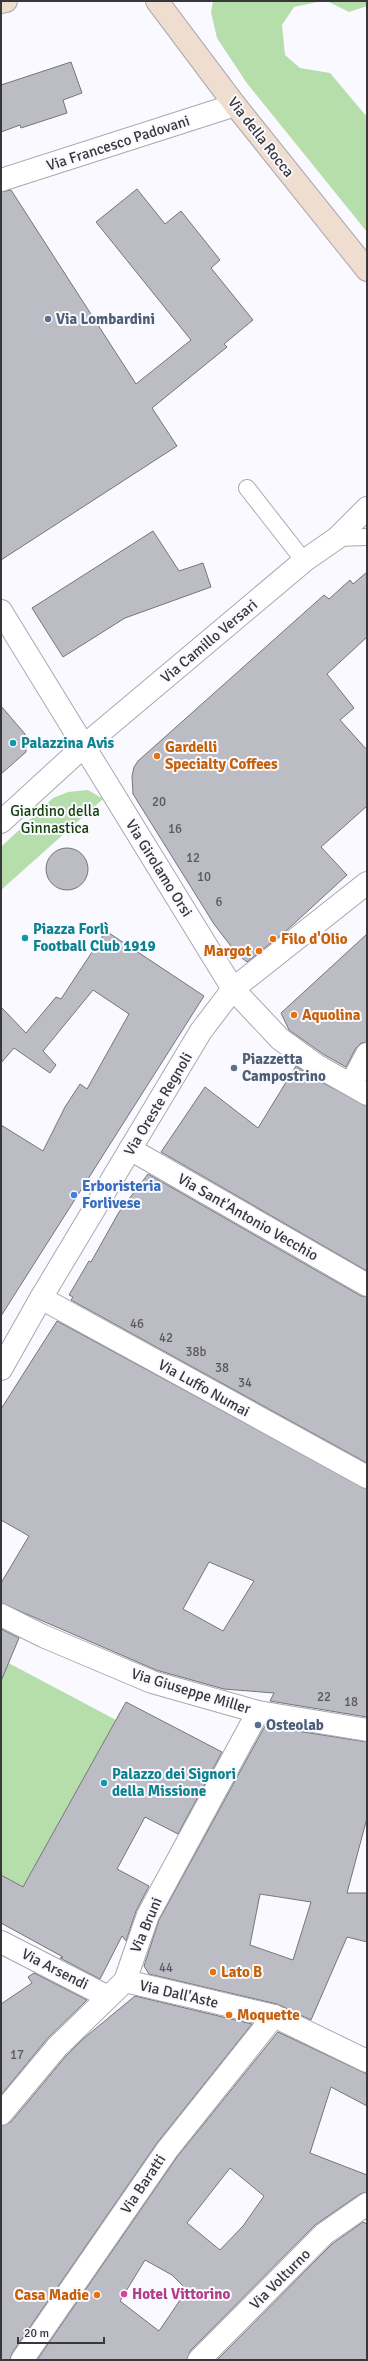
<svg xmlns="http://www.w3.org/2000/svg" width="368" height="2361" font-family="Signika,sans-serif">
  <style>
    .green { fill: #b5deab }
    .building { fill: #bcbcc4; stroke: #75767c; fill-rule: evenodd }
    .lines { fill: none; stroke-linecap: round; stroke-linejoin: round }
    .lane-casing { stroke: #a8a8af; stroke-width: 18 }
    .street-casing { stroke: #a8a8af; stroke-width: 24 }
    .secondary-casing { stroke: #a8a8af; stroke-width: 24 }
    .lane { stroke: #fff; stroke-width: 16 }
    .street { stroke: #fff; stroke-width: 22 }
    .secondary { stroke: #efddcf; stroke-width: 22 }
    .service-dot { fill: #5c6f8a; stroke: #f9f9ff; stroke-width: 1.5 }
    .culture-dot { fill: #0f9aa8; stroke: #f9f9ff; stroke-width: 1.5 }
    .food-dot { fill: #e8710a; stroke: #f9f9ff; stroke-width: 1.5 }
    .shop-dot { fill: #3f7fe0; stroke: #f9f9ff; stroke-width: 1.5 }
    .hotel-dot { fill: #d1479c; stroke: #f9f9ff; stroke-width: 1.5 }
    .labels { text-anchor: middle; stroke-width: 4; stroke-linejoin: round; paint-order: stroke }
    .number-label { font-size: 13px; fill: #59595d }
    .street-label { font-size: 15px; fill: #38383b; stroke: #f9f9ff }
    .service-label { font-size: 15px; font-weight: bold; fill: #4e5e75; stroke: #f9f9ff; text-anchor: start }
    .culture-label { font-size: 15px; font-weight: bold; fill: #0d838f; stroke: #f9f9ff; text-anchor: start }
    .food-label { font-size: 15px; font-weight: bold; fill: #c56008; stroke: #f9f9ff; text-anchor: start }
    .park-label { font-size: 15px; fill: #154008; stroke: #f9f9ff }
    .shop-label { font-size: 15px; font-weight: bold; fill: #366cbe; stroke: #f9f9ff; text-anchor: start }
    .hotel-label { font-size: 15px; font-weight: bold; fill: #b23c85; stroke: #f9f9ff; text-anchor: start }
  </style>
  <rect width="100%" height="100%" fill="#f9f9ff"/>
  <!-- green -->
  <g class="green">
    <polygon points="213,1 322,1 294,7 282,25 285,55 300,68 330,73 367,117 367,232 246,82 217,38 211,12"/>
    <polygon points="327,1 367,1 367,6 349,12"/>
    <polygon points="88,790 103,799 1,890 1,847 53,798 68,792"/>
    <polygon points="1,1659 116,1720 23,1887 1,1875"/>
  </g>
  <!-- building -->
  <g class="building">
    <polygon points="71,62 82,93 63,100 67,113 21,128 20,125 1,132 1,85"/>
    <polygon points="137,189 165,224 181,211 220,260 211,268 253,320 224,344 227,347 152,408 177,446 1,560 1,192 11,190 136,384 191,340 96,222"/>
    <polygon points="153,531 179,571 203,563 211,587 125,618 63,657 32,608"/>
    <polygon points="367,572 367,637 327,674 354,708 340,720 367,750 367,806 321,847 347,875 286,931 247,962 237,954 214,924 133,794 132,776 134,767 138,761 324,595 329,599 350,580 353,584"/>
    <polygon points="1,706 25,734 26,752 1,774"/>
    <circle cx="67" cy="869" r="21"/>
    <polygon points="106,931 204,996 1,1316 1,1125 43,1151 65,1107 80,1084 87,1089 129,1014 93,990 43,1051 56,1065 50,1073 14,1048 1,1063 1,1007 26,1033 56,997 61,999"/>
    <polygon points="367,934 367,1042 361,1043 356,1048 346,1067 323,1054 289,1030 281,1013"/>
    <polygon points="296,1066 310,1076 367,1106 367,1271 161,1152 205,1087 258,1128"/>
    <polygon points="148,1174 361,1296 367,1297 367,1463 71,1300 73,1297 69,1295 89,1261 91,1262 119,1212"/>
    <path d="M 57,1321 L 367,1489 L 367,1717 L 270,1701 L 274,1693 L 224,1689 L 156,1670 L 1,1603 L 1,1583 L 29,1536 L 1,1520 L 1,1409 ZM 209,1562 L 254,1581 L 223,1631 L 183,1609 Z"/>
    <polygon points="1,1629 19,1638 1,1681"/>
    <polygon points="126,1702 222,1752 178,1834 145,1817 117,1869 149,1886 136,1911 126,1941 122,1936 100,1979 60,1958 63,1957 1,1923 1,1875 23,1887"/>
    <path d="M 265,1726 L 367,1742 L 367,1818 L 347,1893 L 367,1893 L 367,1942 L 347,1937 L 311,2020 L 277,2004 L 149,1974 L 144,1966 L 159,1920 ZM 260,1894 L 311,1902 L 293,1960 L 250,1945 Z"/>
    <polygon points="34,1973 87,2000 47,2039 1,2095 1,2004 32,1983 28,1977"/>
    <polygon points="135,1996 252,2024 157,2143 12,2353 10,2360 1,2360 1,2126 11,2122 66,2056 83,2039"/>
    <path d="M 278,2032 L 367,2074 L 367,2106 L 331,2087 L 310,2153 L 367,2175 L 367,2192 L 360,2194 L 315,2225 L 190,2351 L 187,2360 L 37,2360 L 177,2157 ZM 230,2168 L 264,2196 L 243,2226 L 220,2250 L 187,2223 ZM 145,2260 L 172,2275 L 187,2290 L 159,2331 L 120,2301 Z"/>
    <polygon points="363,2222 367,2224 367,2360 217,2360 332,2244"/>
  </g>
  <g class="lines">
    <!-- lane casing -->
    <g class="lane-casing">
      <g id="lane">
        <polyline points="247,488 304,561"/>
        <polyline points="337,538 367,537"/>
      </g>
    </g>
    <!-- street casing -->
    <g class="street-casing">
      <g id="street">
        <polyline points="1,180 235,105"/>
        <polyline points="1,611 233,989 280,1039 316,1065 367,1094"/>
        <polyline points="1,822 84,746 304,561 337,538 367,508"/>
        <polyline points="351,1084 367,1054"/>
        <polyline points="130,1149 367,1285"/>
        <polyline points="41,1298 367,1477"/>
        <polyline points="1,1369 41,1298 201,1031 233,989 367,883"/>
        <polyline points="1,1615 43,1636 152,1682 258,1712 367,1730"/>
        <polyline points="1,1942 108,1997"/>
        <polyline points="125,1981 274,2016 367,2061"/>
        <polyline points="1,2114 57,2047 125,1981 148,1915 258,1712"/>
        <polyline points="22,2360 167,2150 274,2016"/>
        <polyline points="199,2360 324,2234 367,2204"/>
      </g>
    </g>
    <!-- secondary casing -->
    <g class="secondary-casing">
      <g id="secondary">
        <polyline points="157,1 235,105 367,270"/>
        <polyline points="1,2 6,1"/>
      </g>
    </g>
    <!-- lane -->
    <use href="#lane" class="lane"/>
    <!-- street -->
    <use href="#street" class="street"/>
    <!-- secondary -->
    <use href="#secondary" class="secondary"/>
  </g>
  <!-- markers -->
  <g class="service-dot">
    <circle cx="48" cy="319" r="4"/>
    <circle cx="234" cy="1068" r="4"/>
    <circle cx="258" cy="1725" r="4"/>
  </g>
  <g class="culture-dot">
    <circle cx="13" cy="743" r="4"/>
    <circle cx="25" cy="938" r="4"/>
    <circle cx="104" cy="1783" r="4"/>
  </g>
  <g class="food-dot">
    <circle cx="157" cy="756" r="4"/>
    <circle cx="273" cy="939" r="4"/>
    <circle cx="259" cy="951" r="4"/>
    <circle cx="294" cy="1015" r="4"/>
    <circle cx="213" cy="1972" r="4"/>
    <circle cx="229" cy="2015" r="4"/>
    <circle cx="97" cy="2295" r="4"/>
  </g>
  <circle class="shop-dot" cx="74" cy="1195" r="4"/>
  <circle class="hotel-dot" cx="124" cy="2294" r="4"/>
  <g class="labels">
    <!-- number labels -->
    <g class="number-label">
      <text x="159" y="806">20</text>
      <text x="175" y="833">16</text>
      <text x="193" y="862">12</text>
      <text x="204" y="881">10</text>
      <text x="219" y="906">6</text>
      <text x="137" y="1328">46</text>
      <text x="166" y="1342">42</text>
      <text x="196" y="1356">38b</text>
      <text x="222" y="1372">38</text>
      <text x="245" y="1387">34</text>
      <text x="324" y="1701">22</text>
      <text x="351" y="1706">18</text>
      <text x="166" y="1972">44</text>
      <text x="17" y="2059">17</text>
    </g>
    <!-- street labels -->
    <g class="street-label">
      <text transform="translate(261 137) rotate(52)" y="5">Via della Rocca</text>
      <text transform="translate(118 143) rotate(-18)" y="5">Via Francesco Padovani</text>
      <text transform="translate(209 641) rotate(-40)" y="5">Via Camillo Versari</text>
      <text transform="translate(159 868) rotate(58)" y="5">Via Girolamo Orsi</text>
      <text transform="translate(158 1104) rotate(-59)" y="5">Via Oreste Regnoli</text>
      <text transform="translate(248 1217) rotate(30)" y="5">Via Sant'Antonio Vecchio</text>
      <text transform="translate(204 1388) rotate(29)" y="5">Via Luffo Numai</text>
      <text transform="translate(191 1691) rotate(17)" y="5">Via Giuseppe Miller</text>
      <text transform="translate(146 1925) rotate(-67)" y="5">Via Bruni</text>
      <text transform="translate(55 1969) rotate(27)" y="5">Via Arsendi</text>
      <text transform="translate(179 1994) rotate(13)" y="5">Via Dall'Aste</text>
      <text transform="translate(143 2184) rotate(-56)" y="5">Via Baratti</text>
      <text transform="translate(280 2279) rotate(-45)" y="5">Via Volturno</text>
    </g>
    <!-- service labels -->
    <g class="service-label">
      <text x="56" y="324">Via Lombardini</text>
      <text x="242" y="1064">Piazzetta<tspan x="242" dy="17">Campostrino</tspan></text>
      <text x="266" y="1730">Osteolab</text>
    </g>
    <!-- culture labels -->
    <g class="culture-label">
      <text x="21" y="748">Palazzina Avis</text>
      <text x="33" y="934">Piazza Forlì<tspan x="33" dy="17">Football Club 1919</tspan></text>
      <text x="112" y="1779">Palazzo dei Signori<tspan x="112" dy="17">della Missione</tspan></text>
    </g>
    <!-- food labels -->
    <g class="food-label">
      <text x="165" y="752">Gardelli<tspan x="165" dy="17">Specialty Coffees</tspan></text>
      <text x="281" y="944">Filo d'Olio</text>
      <text x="251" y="956" text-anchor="end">Margot</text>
      <text x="302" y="1020">Aquolina</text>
      <text x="221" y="1977">Lato B</text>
      <text x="237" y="2020">Moquette</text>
      <text x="89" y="2300" text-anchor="end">Casa Madie</text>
    </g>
    <!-- park labels -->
    <g class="park-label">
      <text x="55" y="816">Giardino della<tspan x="55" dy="17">Ginnastica</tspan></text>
    </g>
    <!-- shop labels -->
    <g class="shop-label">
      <text x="82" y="1191">Erboristeria<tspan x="82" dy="17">Forlivese</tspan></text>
    </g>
    <!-- hotel labels -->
    <g class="hotel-label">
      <text x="132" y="2299">Hotel Vittorino</text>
    </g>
  </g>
  <!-- border -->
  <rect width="368" height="2361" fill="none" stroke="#38383b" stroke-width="4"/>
  <!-- scale -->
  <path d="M18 2337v6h86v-6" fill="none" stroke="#38383b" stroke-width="2"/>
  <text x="24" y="2337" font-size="12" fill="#38383b" stroke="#f9f9ff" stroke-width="3" paint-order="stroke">20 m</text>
</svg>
